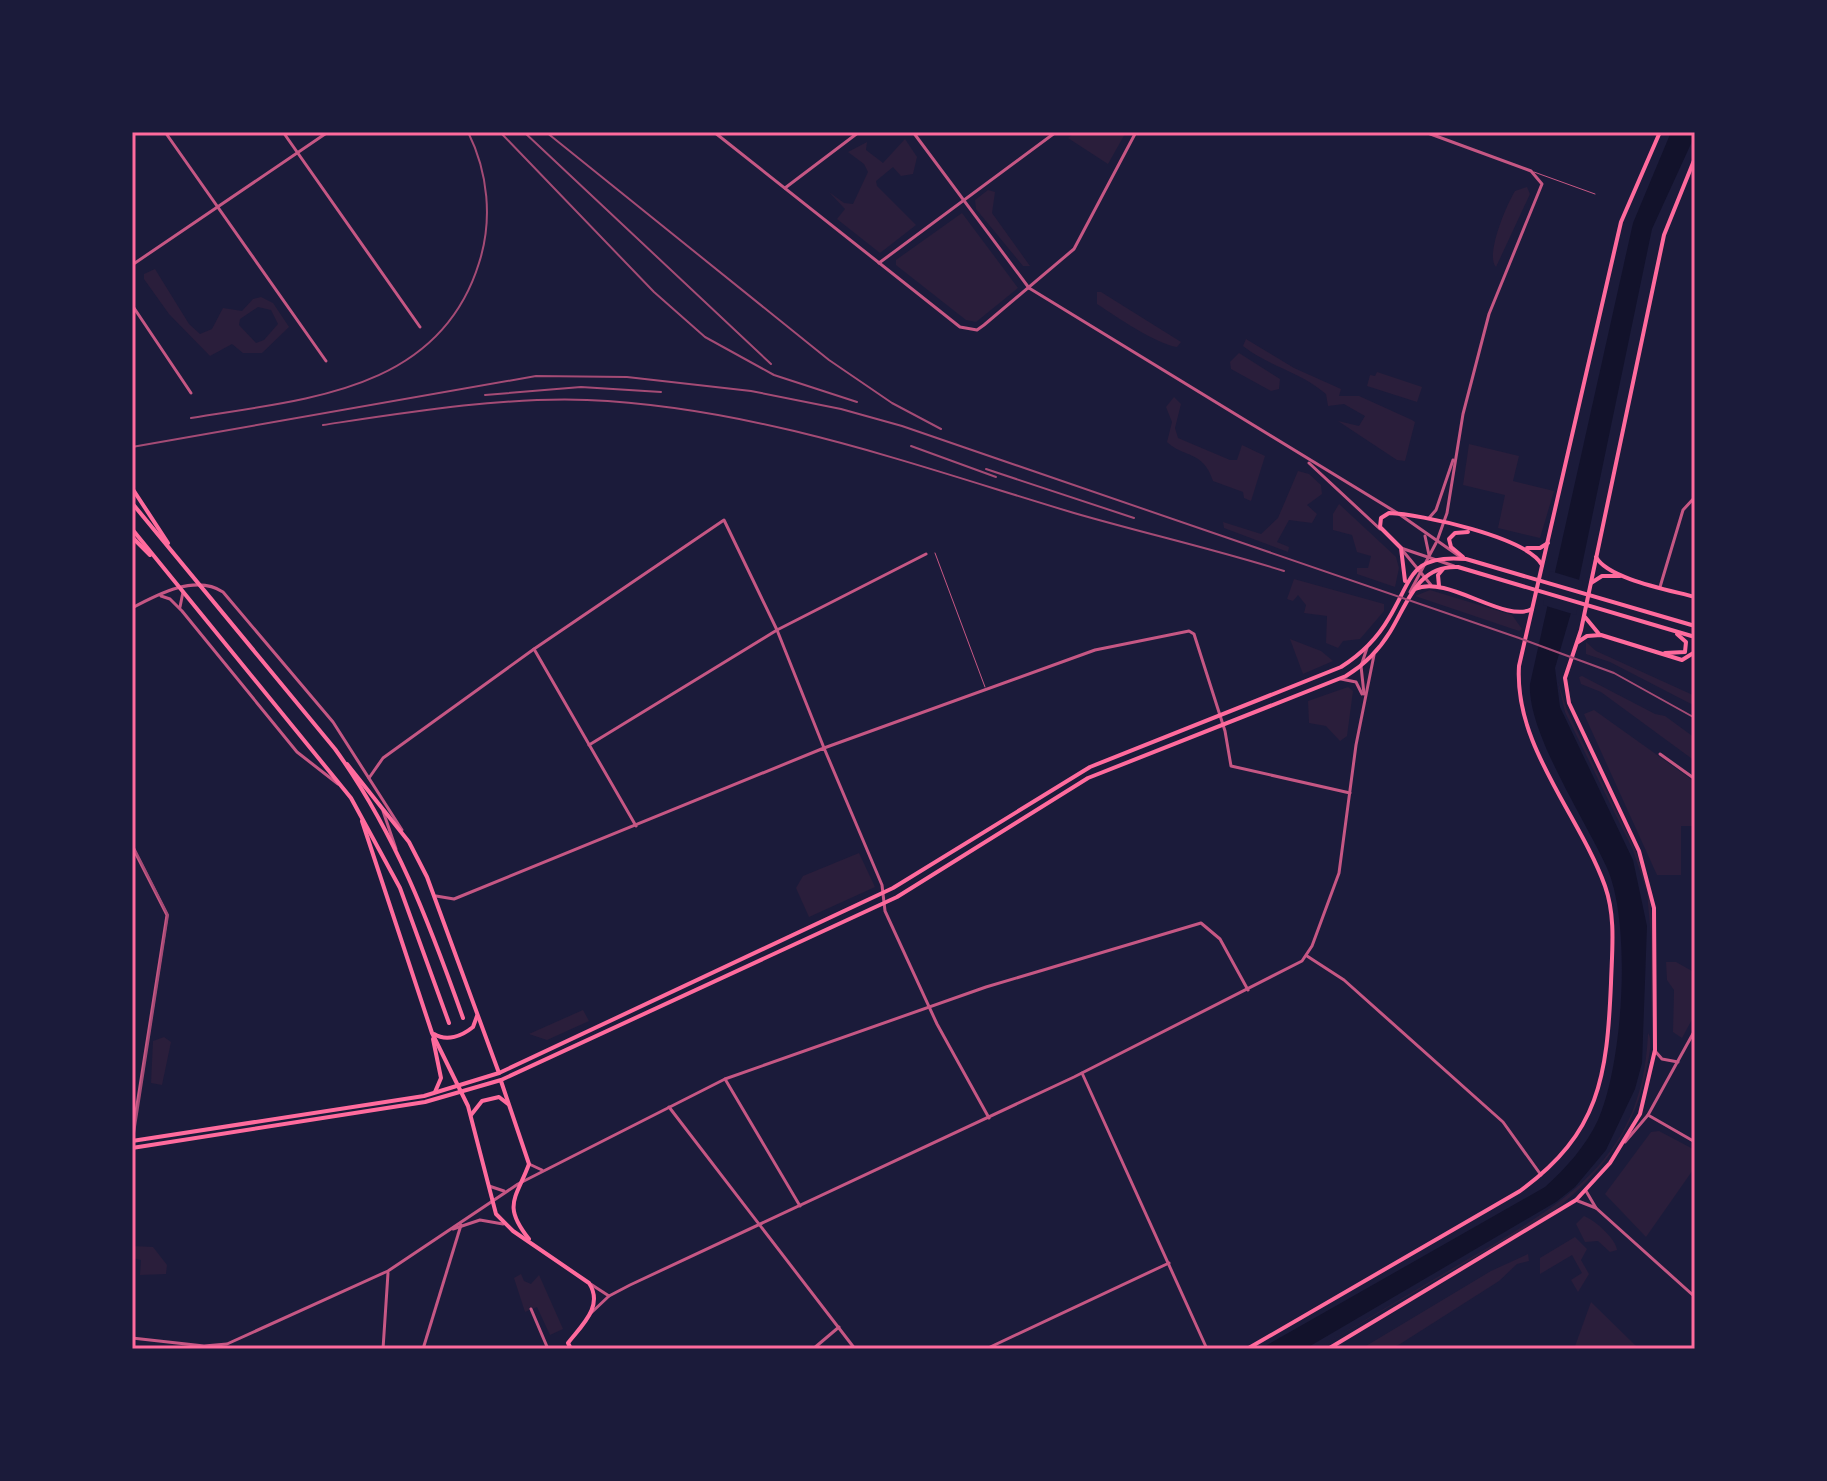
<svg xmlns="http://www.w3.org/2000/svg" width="1827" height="1481" font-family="'PT Serif',serif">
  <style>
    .green { fill: #2a1e3b; fill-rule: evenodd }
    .water { fill: #12122b }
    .pier { fill: #1b1b3a }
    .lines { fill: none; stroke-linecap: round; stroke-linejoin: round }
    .service { stroke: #c65784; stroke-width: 1 }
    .minor { stroke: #c65784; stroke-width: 3 }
    .tertiary { stroke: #c65784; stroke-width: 3 }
    .secondary { stroke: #ff6b9d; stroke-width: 4 }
    .primary { stroke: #ff6b9d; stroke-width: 4 }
    .tram { stroke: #a44b75; stroke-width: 2 }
    .rail { stroke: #a44b75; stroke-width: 2 }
    .neatline { fill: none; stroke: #ff6b9d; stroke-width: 3 }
  </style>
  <rect width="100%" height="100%" fill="#1b1b3a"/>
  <!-- green -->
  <g class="green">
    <polygon points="1076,132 1126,132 1108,164 1068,138"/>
    <polygon points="905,139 917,157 913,174 901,176 893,167 876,181 877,186 916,225 880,253 837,219 845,209 829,192 844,203 853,204 868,172 864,164 848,152 867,142 866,150 883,163"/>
    <path d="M 1527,187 L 1530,194 L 1496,267 C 1485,255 1506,206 1515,191 Z"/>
    <polygon points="988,190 995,192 992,213 1030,266 1023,266 976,209 975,200"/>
    <polygon points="962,213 1018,288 976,322 966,320 896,265 896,260"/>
    <path d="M 155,269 L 189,324 L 200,334 L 212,329 L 223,308 L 242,311 L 253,299 L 261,297 L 273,303 L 289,327 L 262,353 L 243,353 L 232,344 L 210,356 L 169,314 L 144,279 L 144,274 ZM 258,307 L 271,310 L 278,324 L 264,340 L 256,343 L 239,325 L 240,319 Z"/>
    <path d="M 1097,292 L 1101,292 L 1181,342 L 1177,347 C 1156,344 1117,317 1097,304 Z"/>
    <path d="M 1246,339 L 1294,368 L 1341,389 L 1339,396 L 1359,396 L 1412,420 L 1415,422 L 1405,461 L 1397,460 L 1338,421 L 1359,426 L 1365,416 L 1344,404 L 1328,406 L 1326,394 C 1301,372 1268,366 1243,346 Z"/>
    <polygon points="1239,353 1280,379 1279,389 1271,391 1231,369 1230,362"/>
    <polygon points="1377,372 1422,387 1417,402 1367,386 1370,375 1375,376"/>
    <path d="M 1174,397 L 1181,404 L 1175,428 L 1178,438 L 1230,460 L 1237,460 L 1242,445 L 1265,456 L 1251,501 L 1244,498 L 1243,492 L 1213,481 C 1203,450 1184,458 1167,442 L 1172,422 L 1166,407 Z"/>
    <polygon points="1469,444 1519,456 1513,481 1554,491 1540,538 1498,528 1505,495 1463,485"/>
    <polygon points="1298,471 1309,474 1321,485 1322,494 1307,505 1317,514 1312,523 1289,520 1277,542 1289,547 1288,552 1224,528 1223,522 1261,534 1278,518"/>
    <polygon points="1339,504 1396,557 1399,568 1395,587 1357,574 1357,568 1368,568 1371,556 1357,552 1352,535 1333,530 1333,514"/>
    <polygon points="1294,579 1384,604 1384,611 1360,639 1343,641 1338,648 1326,643 1327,616 1304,613 1306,605 1298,595 1293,601 1287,599"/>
    <polygon points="1430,590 1512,615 1522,629 1519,631 1415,596"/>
    <polygon points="1290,639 1321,651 1333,661 1303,674"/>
    <polygon points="1586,642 1596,651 1695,696 1695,706 1610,662 1586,654"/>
    <polygon points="1582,676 1655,714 1665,716 1695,738 1695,761 1601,692 1581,684 1579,677"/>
    <polygon points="1558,682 1567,710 1635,849 1649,892 1654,936 1651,1028 1651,937 1647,892 1633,850 1565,712"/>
    <polygon points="1348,687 1353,691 1347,736 1340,741 1326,726 1309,723 1308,701"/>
    <polygon points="1594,710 1695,782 1695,826 1681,826 1681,875 1657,875 1584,714"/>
    <polygon points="859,853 875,887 809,917 796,888 803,876"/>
    <polygon points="1666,962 1676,962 1692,971 1695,1014 1682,1038 1673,1032 1674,990 1667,980"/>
    <polygon points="583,1010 589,1021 547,1040 529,1034"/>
    <path d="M 1648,1033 C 1653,1039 1649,1057 1647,1067 C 1636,1131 1600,1175 1550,1214 L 1316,1349 C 1365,1320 1414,1291 1463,1262 C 1562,1204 1643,1162 1648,1033 Z"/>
    <polygon points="164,1037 171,1042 162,1085 151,1083 153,1041"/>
    <polygon points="1659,1131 1695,1150 1695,1167 1646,1237 1605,1194 1651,1132"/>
    <path d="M 1584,1216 C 1595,1220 1616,1239 1617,1250 L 1610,1252 L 1598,1241 L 1585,1242 L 1576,1224 Z"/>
    <polygon points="1575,1237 1587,1249 1581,1260 1589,1274 1578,1292 1571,1280 1582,1273 1572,1255 1540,1274 1540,1258"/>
    <polygon points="132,1246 153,1247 167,1265 166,1274 140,1275 141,1260 132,1258"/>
    <polygon points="1528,1254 1529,1261 1517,1264 1499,1281 1400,1344 1390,1349 1361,1349 1491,1271"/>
    <polygon points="521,1274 524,1281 531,1284 539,1275 563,1329 550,1335 537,1307 525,1312 514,1278"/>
    <polygon points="1591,1302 1637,1347 1574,1349"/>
  </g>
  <!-- water -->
  <path class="water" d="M 1671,132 L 1695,135 L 1652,229 L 1575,599 L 1555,668 L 1560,707 L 1633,860 L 1647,926 L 1642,1063 L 1635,1089 L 1606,1150 L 1575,1187 L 1556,1202 L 1305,1349 L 1260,1349 L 1545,1187 C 1566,1168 1586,1146 1598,1120 C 1623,1064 1632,924 1607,868 C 1586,821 1527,732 1530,684 L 1633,223 Z"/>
  <!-- pier -->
  <polygon class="pier" points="1550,571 1583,581 1576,615 1543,605"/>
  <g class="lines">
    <!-- service -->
    <g class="service">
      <polyline points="1534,172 1595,194"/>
      <polyline points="935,553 985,687"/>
    </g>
    <!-- minor -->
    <g class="minor">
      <polyline points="165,132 326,361"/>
      <polyline points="283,132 420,327"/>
      <polyline points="913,132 1029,288"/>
      <polyline points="1425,132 1531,171 1542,184 1489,314 1463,414 1447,513 1437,541"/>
      <polyline points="785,188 859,132"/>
      <polyline points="879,263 1056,132"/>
      <polyline points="132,265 328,132"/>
      <polyline points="132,305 191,393"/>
      <polyline points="1429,518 1436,510 1453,460"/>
      <polyline points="534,649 636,826"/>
      <polyline points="589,745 777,630 926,554"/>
      <polyline points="1660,754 1695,779"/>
      <polyline points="369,778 383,758 534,649 724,520 777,630 824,748 1095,650 1189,631 1194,634 1225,731 1231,766 1350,793"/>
      <polyline points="132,846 167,915 132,1137"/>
      <polyline points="1307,956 1344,980 1503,1122 1541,1175"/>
      <polyline points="1655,1051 1662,1059 1678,1062"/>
      <polyline points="1082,1073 1207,1349"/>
      <polyline points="725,1079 800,1206"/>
      <polyline points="1648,1115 1695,1142"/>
      <polyline points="1625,1142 1648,1115 1695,1030"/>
      <polyline points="423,1349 461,1225"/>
      <polyline points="813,1349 839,1327"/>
      <polyline points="986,1349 1169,1263"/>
    </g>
    <!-- tertiary -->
    <g class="tertiary">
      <polyline points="714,132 960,327 977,330 984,325 1074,249 1136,132"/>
      <polyline points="1029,288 1399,514 1459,556"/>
      <polyline points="1309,463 1380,529"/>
      <polyline points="1425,536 1429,555"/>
      <polyline points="1401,548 1454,566"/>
      <polyline points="1403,551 1431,585"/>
      <polyline points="1660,587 1683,510 1695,497"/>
      <polyline points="1410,592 1436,543"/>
      <polyline points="161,596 170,599 182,611 297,752 338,784"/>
      <polyline points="180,607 183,592"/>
      <path d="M 132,608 C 158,594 196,574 223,592 L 333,722 L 402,830"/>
      <polyline points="1341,679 1356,682 1362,694"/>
      <polyline points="1364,694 1361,666 1367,648"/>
      <polyline points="383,811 396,849"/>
      <polyline points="436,896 454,899 824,748 882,885 885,911 937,1024 989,1118"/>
      <polyline points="669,1107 855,1349"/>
      <polyline points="529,1164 542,1170"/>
      <polyline points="489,1186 504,1191"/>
      <polyline points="1586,1191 1596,1208 1695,1297"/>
      <polyline points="1578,1201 1596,1208"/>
      <polyline points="453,1229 480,1220 503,1224"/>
      <polyline points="589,1283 609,1296"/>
      <polyline points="531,1309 548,1349"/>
      <polyline points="591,1313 609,1296 630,1285 1074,1077 1302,961 1312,946 1339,873 1356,745 1374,655"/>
      <polyline points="132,1338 204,1346 227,1344 388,1271 518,1184 725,1079 986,987 1201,923 1220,939 1248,990"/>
      <polyline points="383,1349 388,1273"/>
    </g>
    <!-- secondary -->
    <g class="secondary">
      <polyline points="1527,548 1540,548 1548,543"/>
      <polyline points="1463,557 1451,547 1449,539 1455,533 1468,532"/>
      <path d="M 1596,557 C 1608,579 1670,590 1695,597"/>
      <path d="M 1405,581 L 1401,548 L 1380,527 L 1381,518 L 1389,513 C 1420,514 1527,537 1542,565"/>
      <polyline points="1591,583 1602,576 1620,576"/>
      <polyline points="1439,586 1438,575 1443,569"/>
      <path d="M 1415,589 C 1447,574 1505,624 1532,609"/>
      <polyline points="1585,617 1599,634"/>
      <polyline points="1578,642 1587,636 1601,635 1682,660 1695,652"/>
      <polyline points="1665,653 1685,652 1686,642 1677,634"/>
      <polyline points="347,764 409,842 427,877 499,1073"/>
      <path d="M 362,821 L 432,1033 L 468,1106 L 496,1214 L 513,1231 L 589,1283 C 604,1306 582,1325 568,1343 L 571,1349"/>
      <path d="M 434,1034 C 447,1042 462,1036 473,1027 L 477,1016"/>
      <polyline points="433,1039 441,1078 435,1092"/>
      <path d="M 501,1081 L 529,1164 C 516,1199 502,1205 529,1239"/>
      <polyline points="471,1115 482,1101 499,1097 508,1104"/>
      <path d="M 132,1141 L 424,1096 L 499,1073 L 893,888 L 1090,767 L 1341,667 C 1360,655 1378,637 1389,618 C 1413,578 1410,554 1466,559 L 1695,626"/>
      <path d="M 132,1148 L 425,1102 L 501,1080 L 897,897 L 1088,778 L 1346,676 C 1364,665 1379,650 1390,632 C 1408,603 1417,565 1458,567 L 1695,637"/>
      <path d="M 1247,1349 L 1520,1191 C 1600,1133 1607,1076 1611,983 C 1612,950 1616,917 1605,886 C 1579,814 1514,746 1519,666 L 1621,222 L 1660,132"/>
      <polyline points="1328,1349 1576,1200 1610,1163 1640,1114 1655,1050 1654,908 1639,851 1569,703 1565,678 1581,630 1664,235 1695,158"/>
    </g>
    <!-- primary -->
    <g class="primary">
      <polyline points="132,488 168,543"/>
      <path d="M 132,503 L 335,749 C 395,832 429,922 463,1018"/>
      <polyline points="132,529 351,798 400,888 449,1023"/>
      <polyline points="132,537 150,555"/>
    </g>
    <!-- tram -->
    <polyline class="tram" points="132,844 168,915 132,1146"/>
    <!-- rail -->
    <g class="rail">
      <polyline points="500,132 654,292 705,337 774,375 857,402"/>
      <polyline points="524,132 771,364"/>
      <polyline points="546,132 829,360 892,403 941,429"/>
      <polyline points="485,395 581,387 661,392"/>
      <path d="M 191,418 C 303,399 439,393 479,263 C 493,220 488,172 468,132"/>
      <path d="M 323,425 C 409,412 500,397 587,400 C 756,407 914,465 1074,513 C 1143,533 1214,549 1284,571"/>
      <polyline points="911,446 996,477"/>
      <polyline points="132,447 536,376 627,377 751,391 841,409 902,426 1519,638 1614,673 1695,718"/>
      <polyline points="986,469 1134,518"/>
    </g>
  </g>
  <!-- border -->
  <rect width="1827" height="1481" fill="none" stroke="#1b1b3a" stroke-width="268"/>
  <rect x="134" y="134" width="1559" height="1213" class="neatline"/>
</svg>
